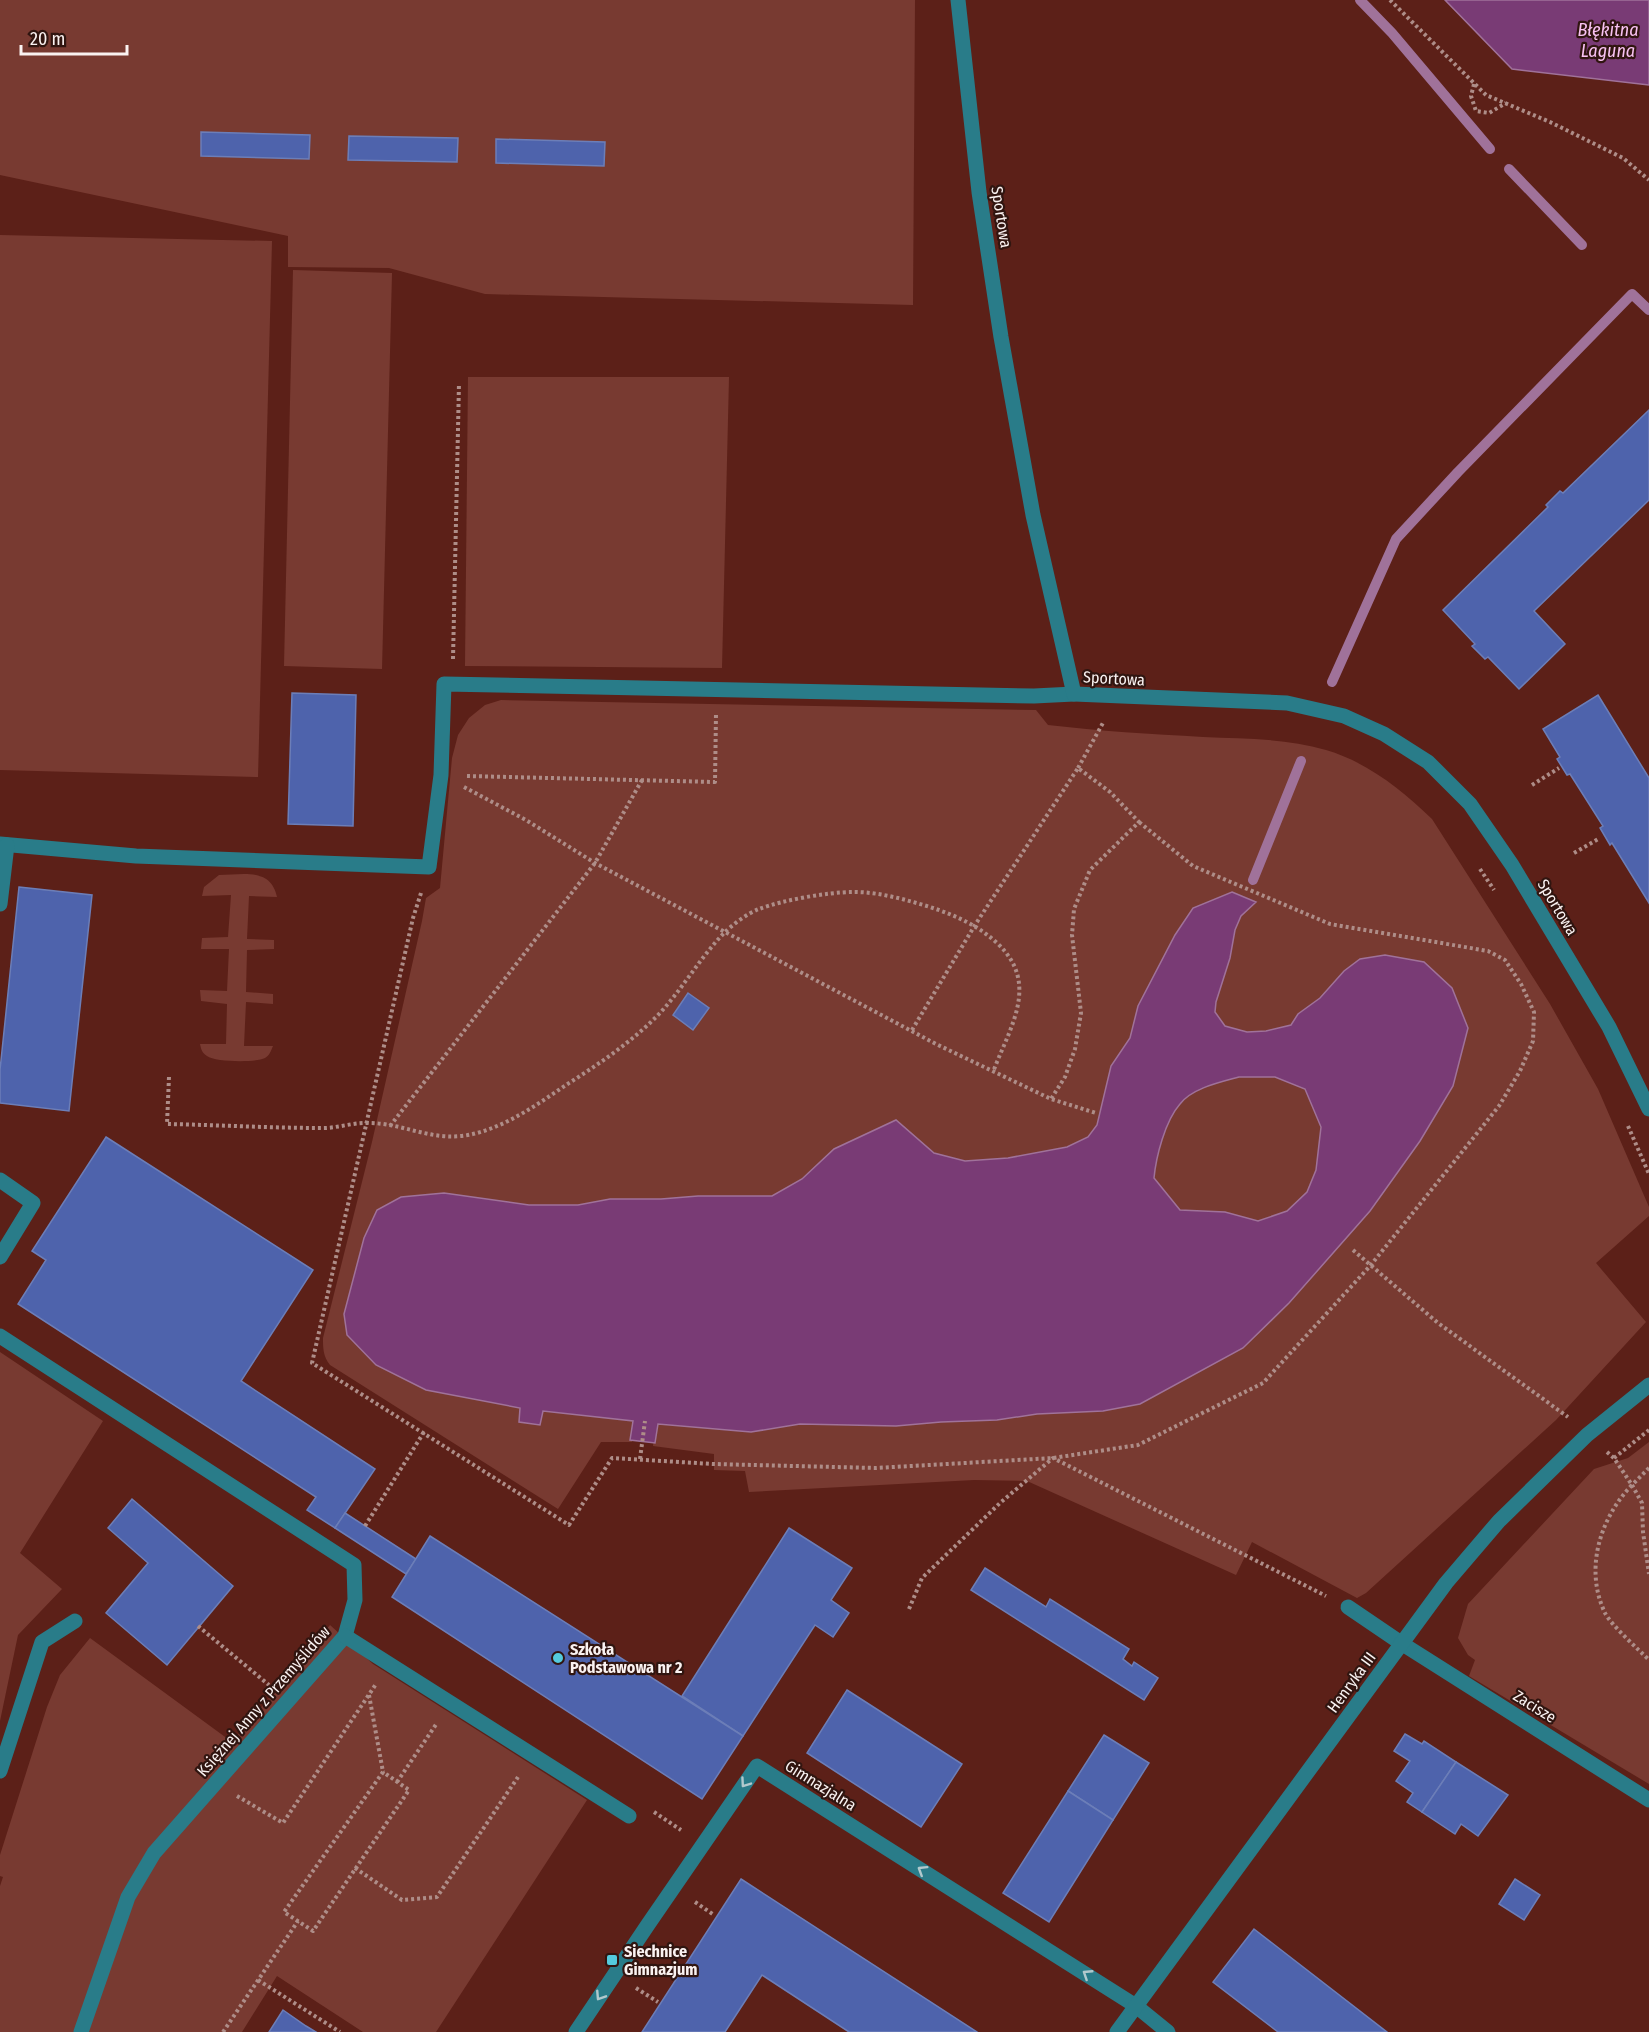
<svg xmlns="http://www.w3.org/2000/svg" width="1649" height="2032" font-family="'Fira Sans Condensed',sans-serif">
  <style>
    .green { fill: #783a31 }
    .water { fill: #793b75; stroke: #a0729a; stroke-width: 1.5; fill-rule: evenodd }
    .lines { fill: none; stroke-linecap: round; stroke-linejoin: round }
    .stream { stroke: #a0729a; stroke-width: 10 }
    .building { fill: #4e63ac; stroke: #6c7eb8; stroke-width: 1.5 }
    .path { stroke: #ae8d88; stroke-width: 4; stroke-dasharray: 3 3; stroke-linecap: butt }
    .lane { stroke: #297c89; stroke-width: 15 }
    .street { stroke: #297c89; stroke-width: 15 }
    .oneway { stroke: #b1c9cd }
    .poi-dot { fill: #54cadd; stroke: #301510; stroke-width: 2 }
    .labels { text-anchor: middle; stroke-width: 4.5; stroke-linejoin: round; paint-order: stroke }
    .street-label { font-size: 16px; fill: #faf2f1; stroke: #301510 }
    .poi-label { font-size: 16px; font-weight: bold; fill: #faf2f1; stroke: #301510; text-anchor: start }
    .water-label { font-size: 18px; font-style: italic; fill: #f9c2f3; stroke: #301510 }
  </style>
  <rect width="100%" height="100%" fill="#5c2018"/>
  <!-- green -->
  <g class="green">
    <polygon points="0,0 915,0 913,305 485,294 389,268 288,267 288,236 0,175"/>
    <polygon points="0,235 272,241 258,777 0,770"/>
    <polygon points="293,270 392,273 382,669 284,666"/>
    <polygon points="468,377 729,377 722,668 465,666"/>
    <path d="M 501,700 L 1036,710 L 1048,725 C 1099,731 1151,734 1203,737 C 1244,739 1286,738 1326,750 C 1367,762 1402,790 1432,819 L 1550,1004 L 1598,1089 L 1649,1207 L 1649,1216 L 1596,1263 L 1646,1322 L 1556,1420 L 1366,1593 L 1357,1598 L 1252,1542 L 1236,1575 L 1027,1481 L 974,1480 L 749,1492 L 745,1471 L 714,1470 L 714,1454 L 653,1446 L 655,1423 L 636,1421 L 632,1442 L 601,1442 L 558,1509 L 330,1365 C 323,1356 323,1348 323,1338 L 372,1142 L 422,921 L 426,898 L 440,888 L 452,758 L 458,735 L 469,718 L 485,705 Z"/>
    <path d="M 219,875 C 242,875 271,867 277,897 L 249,896 L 247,939 L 274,940 L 274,949 L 247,950 L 246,992 L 273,994 L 273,1004 L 246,1002 L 244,1046 L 273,1046 C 271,1051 269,1056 265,1058 C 255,1063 215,1062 207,1056 C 202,1053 201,1049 200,1044 L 226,1044 L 227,1004 L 201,1001 L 200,990 L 227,991 L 229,949 L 201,949 L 202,938 L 228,937 L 231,895 L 202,896 L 204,887 Z"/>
    <polygon points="0,1352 103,1421 20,1553 62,1589 18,1635 0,1721"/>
    <polygon points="1649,1442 1649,1784 1469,1676 1475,1660 1468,1655 1458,1638 1468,1604 1594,1469 1628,1458"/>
    <polygon points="330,1625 373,1664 587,1800 436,2032 363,2032 277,1976 242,2032 0,2032 0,1886 3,1877 0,1876 0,1855 47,1707 60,1675 90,1638 232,1742"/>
  </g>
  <!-- water -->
  <g class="water">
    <polygon points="1445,0 1649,0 1649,85 1512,69"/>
    <path d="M 1232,892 L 1256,902 L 1241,916 L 1235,930 L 1230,958 L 1216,1002 L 1215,1012 L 1225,1026 L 1247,1032 L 1266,1031 L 1291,1025 L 1298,1014 L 1320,998 L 1344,971 L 1360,959 L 1385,955 L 1424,962 L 1452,988 L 1468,1028 L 1453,1086 L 1420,1141 L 1370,1211 L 1289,1303 L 1243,1348 L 1140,1404 L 1103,1411 L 1037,1414 L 997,1420 L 941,1422 L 896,1426 L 800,1424 L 751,1432 L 658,1424 L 655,1443 L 630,1440 L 633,1421 L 543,1411 L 540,1425 L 519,1422 L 520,1408 L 426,1390 L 376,1365 L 347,1335 L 344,1314 L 364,1238 L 377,1210 L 401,1197 L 444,1193 L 529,1205 L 578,1205 L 610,1199 L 661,1199 L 698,1196 L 772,1196 L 802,1179 L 834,1149 L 896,1120 L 934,1153 L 965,1161 L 1008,1158 L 1067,1147 L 1088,1137 L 1097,1125 L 1111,1066 L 1130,1038 L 1138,1006 L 1175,935 L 1193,908 ZM 1239,1077 L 1275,1077 L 1305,1089 L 1321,1127 L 1316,1170 L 1307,1192 L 1287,1211 L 1258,1221 L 1225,1212 L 1180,1210 L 1154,1178 C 1156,1157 1165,1121 1180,1104 C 1192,1088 1221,1082 1239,1077 Z"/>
  </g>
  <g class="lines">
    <!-- stream -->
    <g class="stream">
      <polyline points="1360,0 1392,33 1490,149"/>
      <polyline points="1509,169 1582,245"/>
      <polyline points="1332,682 1396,539 1458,472 1632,294 1649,310"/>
      <polyline points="1253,880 1301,761"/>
    </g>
  </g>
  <!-- building -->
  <g class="building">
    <polygon points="201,132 310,135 309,159 201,156"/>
    <polygon points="349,136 458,138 457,162 348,160"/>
    <polygon points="496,139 605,142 604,166 496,163"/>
    <polygon points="1649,410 1649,500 1534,611 1565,644 1519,689 1488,657 1485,659 1472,646 1475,644 1443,610 1548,507 1546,505 1560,491 1563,493"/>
    <polygon points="292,693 356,695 353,826 288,824"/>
    <polygon points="1598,695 1649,778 1649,903 1612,843 1610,845 1600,828 1603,826 1570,774 1567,775 1557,759 1560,757 1543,729"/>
    <polygon points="19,887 92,895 69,1111 0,1103 0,1070"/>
    <polygon points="688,993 709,1008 693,1030 673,1015"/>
    <polygon points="106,1137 313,1270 241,1381 375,1469 335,1528 307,1510 316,1497 18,1304 46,1260 32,1251"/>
    <polygon points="132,1499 233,1586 167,1665 106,1613 148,1563 108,1528"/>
    <polygon points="345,1513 416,1559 406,1574 335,1528"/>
    <polygon points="789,1528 852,1568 831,1600 849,1613 833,1637 815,1625 743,1736 682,1696"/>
    <polygon points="430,1536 743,1736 702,1799 392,1597"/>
    <polygon points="985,1568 1046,1607 1050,1599 1129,1649 1123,1659 1132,1666 1134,1662 1158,1678 1144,1700 971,1590"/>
    <polygon points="847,1690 962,1764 921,1827 807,1753"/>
    <polygon points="1405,1734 1422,1744 1424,1741 1456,1762 1422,1812 1407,1802 1413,1793 1396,1781 1410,1761 1394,1751"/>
    <polygon points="1104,1735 1149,1763 1113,1820 1068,1791"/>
    <polygon points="1456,1762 1508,1795 1478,1836 1461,1824 1455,1834 1422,1812"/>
    <polygon points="1068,1791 1113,1820 1049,1922 1003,1893"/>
    <polygon points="741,1879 977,2032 849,2032 762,1975 725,2032 642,2032"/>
    <polygon points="1515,1879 1540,1895 1524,1920 1499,1904"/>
    <polygon points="1254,1929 1387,2032 1278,2032 1213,1982"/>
    <polygon points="283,2010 306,2026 316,2032 269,2032"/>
  </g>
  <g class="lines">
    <!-- path -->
    <g class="path">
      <polyline points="1390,0 1486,95 1550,122 1623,158 1649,180"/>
      <polyline points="1474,84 1471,96 1476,111 1489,113 1506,103"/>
      <polyline points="453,659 459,383"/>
      <polyline points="1078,768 1104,721"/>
      <polyline points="467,776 715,782 716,714"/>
      <polyline points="1532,785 1559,768"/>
      <polyline points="464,787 526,820 595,863 936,1044 1051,1099 1096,1113"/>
      <polyline points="1574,853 1600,838"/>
      <polyline points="1480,869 1494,890"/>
      <polyline points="421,893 413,918 312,1363 569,1525 612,1458 713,1464 876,1468 1053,1458 1138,1445 1263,1383 1370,1266 1499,1106 1520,1071 1533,1041 1534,1012 1521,984 1505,960 1488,951 1330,924 1193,866 1139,822"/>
      <polyline points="912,1030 975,925 1078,768 1110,792 1139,822 1090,870 1074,909 1072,935 1081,1013 1075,1049 1065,1077 1051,1099"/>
      <path d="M 169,1077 L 167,1124 C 219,1125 271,1128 323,1128 C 337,1128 351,1123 366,1123 C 405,1122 434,1145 477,1133 C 510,1124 538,1104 566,1085 C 599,1064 633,1041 660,1013 C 683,988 700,958 724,933 C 732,925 748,913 759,909 C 783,900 828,892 854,892 C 870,892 886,895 902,899 C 936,908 972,919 998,944 C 1040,984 1010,1027 993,1072"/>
      <polyline points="390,1126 595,863 642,780"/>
      <polyline points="1628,1126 1649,1174"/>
      <polyline points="1353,1250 1438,1323 1568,1417"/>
      <path d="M 1607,1452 L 1614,1458 L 1632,1485 C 1600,1518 1584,1569 1605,1613 C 1611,1625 1638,1649 1649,1660"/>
      <polyline points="1614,1458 1649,1430"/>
      <polyline points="640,1459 645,1421"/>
      <polyline points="1649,1468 1632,1485 1642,1503 1643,1532 1649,1574"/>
      <polyline points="365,1526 424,1432"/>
      <polyline points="909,1609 922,1578 1000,1503 1053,1458 1326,1596"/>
      <polyline points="198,1626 269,1685"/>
      <polyline points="369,1695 383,1772 284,1912 313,1931 409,1790 383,1772"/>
      <polyline points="397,1782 437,1723"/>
      <polyline points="237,1796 283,1823 376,1684"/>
      <polyline points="654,1812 681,1830"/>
      <polyline points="355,1868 402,1900 437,1897 518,1777"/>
      <polyline points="695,1902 714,1915"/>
      <polyline points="258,1980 340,2032"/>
      <polyline points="636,1988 658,2002"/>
      <polyline points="223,2032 298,1921"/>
    </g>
    <!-- lane -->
    <g class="lane">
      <polyline points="0,844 136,856 429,867 441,775 444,684 1034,696 1074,694"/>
      <polyline points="0,904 7,845"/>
      <polyline points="0,1180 33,1203 0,1257"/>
      <polyline points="0,1336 354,1565 355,1600 345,1636 154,1853 128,1897 81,2032"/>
      <polyline points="1348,1607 1401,1643"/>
      <polyline points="345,1636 629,1816"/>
      <polyline points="0,1771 42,1642 75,1621"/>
    </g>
    <!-- street -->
    <g class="street">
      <polyline points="958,0 979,192 1001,337 1033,515 1074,694 1287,703 1344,716 1384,734 1428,762 1470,804 1512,865 1609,1027 1649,1109"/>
      <polyline points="1401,1643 1649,1800"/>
      <polyline points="576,2032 647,1926 757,1766 1136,2006 1168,2032"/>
      <polyline points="1117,2032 1446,1583 1499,1521 1587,1435 1649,1385"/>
    </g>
  </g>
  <!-- one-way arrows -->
  <defs><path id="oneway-chevron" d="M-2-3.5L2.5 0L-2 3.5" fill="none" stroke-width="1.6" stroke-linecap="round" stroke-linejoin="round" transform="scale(1.5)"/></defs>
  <g class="oneway">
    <use href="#oneway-chevron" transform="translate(745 1783) rotate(125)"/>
    <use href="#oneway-chevron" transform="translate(922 1870) rotate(-148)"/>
    <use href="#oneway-chevron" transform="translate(1087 1974) rotate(-147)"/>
    <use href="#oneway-chevron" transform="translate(600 1996) rotate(123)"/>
  </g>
  <!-- markers -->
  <g class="poi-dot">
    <circle cx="558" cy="1658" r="6"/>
    <rect x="606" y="1954" width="12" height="12" rx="3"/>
  </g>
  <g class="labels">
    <!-- street labels -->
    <g class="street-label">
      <text transform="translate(1002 217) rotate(81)" y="6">Sportowa</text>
      <text transform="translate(1114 678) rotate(3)" y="6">Sportowa</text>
      <text transform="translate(1558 907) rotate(59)" y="6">Sportowa</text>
      <text transform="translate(1351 1682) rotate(-54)" y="6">Henryka III</text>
      <text transform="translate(263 1701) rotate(-49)" y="6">Księżnej Anny z Przemyślidów</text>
      <text transform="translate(1535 1706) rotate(32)" y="6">Zacisze</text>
      <text transform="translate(821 1785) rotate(32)" y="6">Gimnazjalna</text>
    </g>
    <!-- poi labels -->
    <g class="poi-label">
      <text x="570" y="1655">Szkoła<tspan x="570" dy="18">Podstawowa nr 2</tspan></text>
      <text x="624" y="1957">Siechnice<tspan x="624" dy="18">Gimnazjum</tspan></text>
    </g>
    <!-- water labels -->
    <g class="water-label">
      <text x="1608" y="36">Błękitna<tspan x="1608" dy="21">Laguna</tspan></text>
    </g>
  </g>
  <!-- scale -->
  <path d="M21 45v9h106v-9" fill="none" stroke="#faf2f1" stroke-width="3"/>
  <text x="30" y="45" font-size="18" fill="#faf2f1" stroke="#301510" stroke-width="4.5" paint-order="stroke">20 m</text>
</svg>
